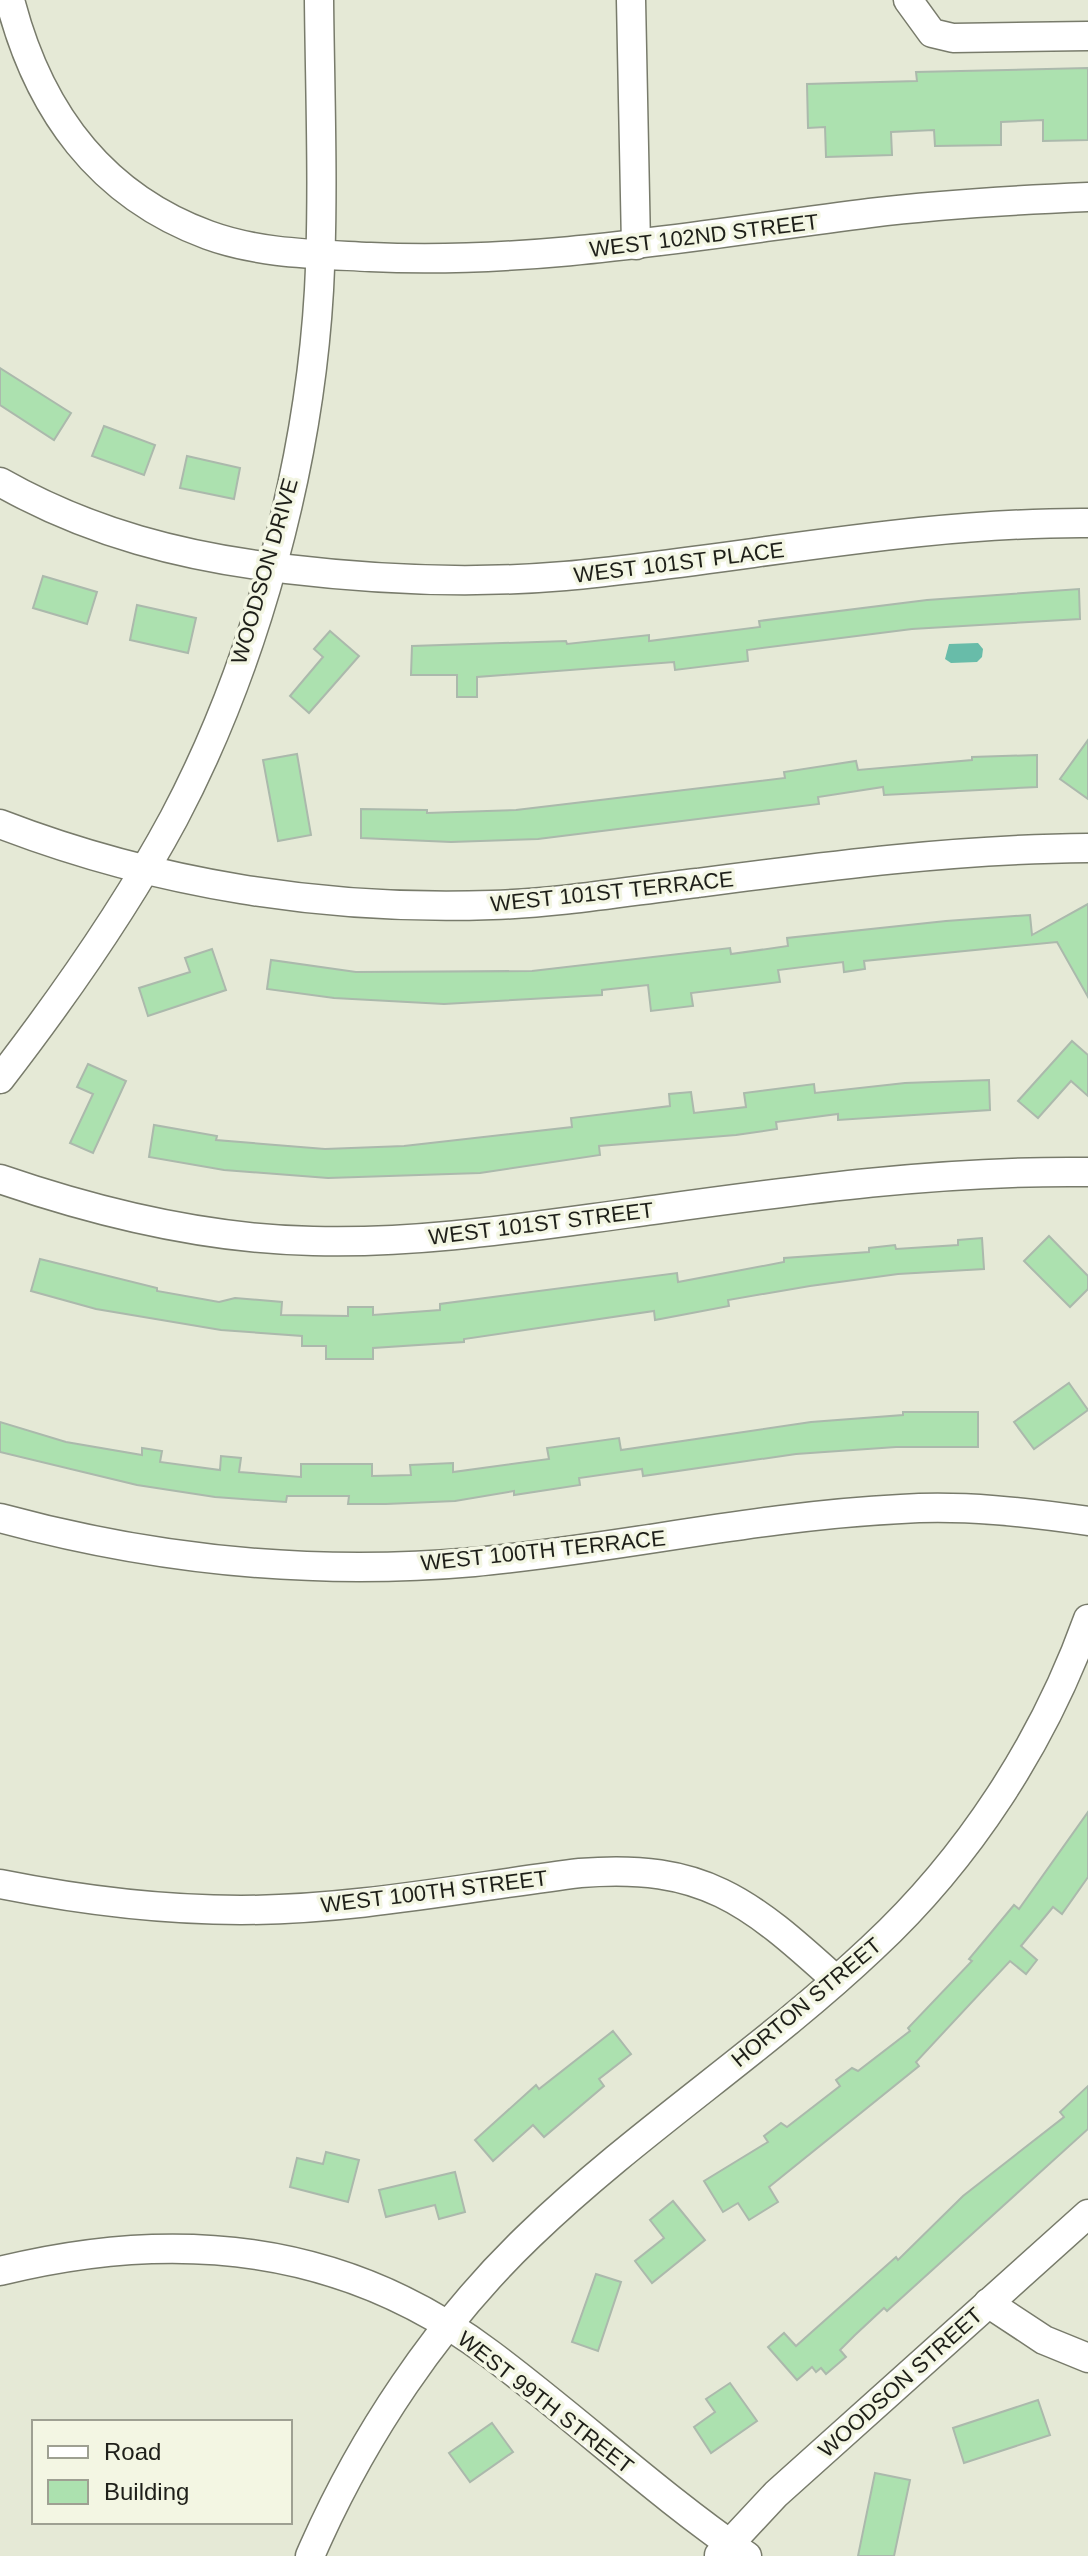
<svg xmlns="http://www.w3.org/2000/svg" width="1088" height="2556" font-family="Helvetica,sans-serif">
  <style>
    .water { fill: #68bca9 }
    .building { fill: #ace1af; stroke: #abb9ac; stroke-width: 2 }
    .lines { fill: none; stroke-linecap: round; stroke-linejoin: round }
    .minor-casing { stroke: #787b6b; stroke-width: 31 }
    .minor { stroke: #fff; stroke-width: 28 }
    .labels { text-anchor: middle; stroke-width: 7; stroke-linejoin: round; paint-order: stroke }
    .street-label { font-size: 22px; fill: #1e1f19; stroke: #f3f6e3 }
  </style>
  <rect width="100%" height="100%" fill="#e5e9d6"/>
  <!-- water -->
  <polygon class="water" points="978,643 983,649 982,657 977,662 951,663 945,659 949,644"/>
  <!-- building -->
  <g class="building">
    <polygon points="1088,68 1088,140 1043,141 1043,120 1001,122 1001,145 935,146 934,130 891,132 892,155 826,157 825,127 808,128 807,84 917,81 916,72"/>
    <polygon points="0,368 71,413 54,440 0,405"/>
    <polygon points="104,426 155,445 144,475 92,456"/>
    <polygon points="187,456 240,468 234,499 180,488"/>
    <polygon points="43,576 97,592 87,624 33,608"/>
    <polygon points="1079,589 1080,619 912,629 747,650 748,661 675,670 674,662 477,677 477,697 457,697 457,675 411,675 412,646 566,641 567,644 649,635 649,641 760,627 759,621 927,600"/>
    <polygon points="137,605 196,618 188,653 130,640"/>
    <polygon points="330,631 359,656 309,713 290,696 323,657 314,649"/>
    <polygon points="1088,740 1088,799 1060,779"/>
    <polygon points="297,754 311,835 278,841 263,760"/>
    <polygon points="1037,755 1037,787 884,795 883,787 818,797 819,804 538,839 451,842 361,838 361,809 427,810 427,813 516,810 785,778 784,772 856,761 858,770 972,760 972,757"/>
    <polygon points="1088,904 1088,997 1057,942 864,961 865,969 844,972 843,962 778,970 780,982 691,993 693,1006 651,1011 648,985 602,990 602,995 444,1004 334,998 267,989 271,960 356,972 532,971 730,948 731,954 788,946 787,938 946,921 1030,915 1032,935"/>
    <polygon points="212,949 226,990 148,1016 139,988 190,972 185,958"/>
    <polygon points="1072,1041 1088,1055 1088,1096 1071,1081 1038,1118 1018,1101"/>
    <polygon points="88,1064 126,1081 93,1153 70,1143 93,1094 77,1087"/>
    <polygon points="989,1080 990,1110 838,1120 838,1114 776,1122 777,1129 736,1135 599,1146 600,1155 480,1173 328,1178 224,1170 149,1157 154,1125 217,1136 216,1140 325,1149 404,1146 572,1127 571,1118 670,1106 669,1094 691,1092 694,1113 746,1107 744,1093 814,1084 815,1093 905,1083"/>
    <polygon points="1049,1236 1088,1276 1088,1289 1070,1307 1024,1261"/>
    <polygon points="982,1238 984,1269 898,1274 810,1286 728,1300 729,1306 655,1320 654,1311 464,1339 464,1342 373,1348 373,1359 326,1359 326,1346 302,1346 302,1336 221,1330 96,1309 31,1291 40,1259 157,1288 157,1291 219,1302 235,1298 282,1302 281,1315 348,1316 348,1307 373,1307 373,1315 440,1310 440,1304 677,1273 678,1282 784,1262 784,1258 869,1252 869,1248 895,1245 896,1249 958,1245 958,1240"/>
    <polygon points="1069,1383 1088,1410 1034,1449 1014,1422"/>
    <polygon points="903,1412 978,1412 978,1447 896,1447 796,1454 643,1476 642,1469 579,1478 580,1485 514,1495 514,1491 455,1501 386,1504 348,1504 349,1496 287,1496 286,1502 215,1497 137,1485 0,1452 0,1422 66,1442 142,1455 142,1448 162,1451 160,1462 220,1470 221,1456 241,1458 239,1472 301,1477 301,1464 372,1464 372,1476 411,1475 410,1465 453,1463 453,1472 549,1459 547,1448 619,1438 621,1450 811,1422 903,1415"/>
    <polygon points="1088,1812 1088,1877 1062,1914 1053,1907 1021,1946 1037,1960 1026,1974 1010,1961 916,2062 919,2066 769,2187 778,2202 749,2220 738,2203 723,2212 704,2181 768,2142 764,2136 781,2123 787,2127 840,2086 836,2080 852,2068 858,2071 910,2031 908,2028 972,1961 969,1959 1014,1905 1019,1909"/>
    <polygon points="613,2031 631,2054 599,2079 604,2086 544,2137 533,2125 493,2161 475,2140 536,2085 539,2089"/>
    <polygon points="1088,2086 1088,2129 887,2311 884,2308 855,2335 840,2350 846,2357 826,2374 821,2368 816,2372 812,2367 797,2380 768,2347 784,2333 796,2346 896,2257 898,2260 963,2196 1064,2117 1060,2112"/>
    <polygon points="326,2152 359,2160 348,2202 290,2187 297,2158 323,2164"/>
    <polygon points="455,2172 465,2212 439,2219 435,2205 386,2217 379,2190"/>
    <polygon points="673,2201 705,2240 652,2283 635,2261 664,2238 650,2220"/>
    <polygon points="596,2274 621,2282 598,2351 572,2342"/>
    <polygon points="730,2383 757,2421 711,2453 694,2427 715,2412 706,2399"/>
    <polygon points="1038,2400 1050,2435 964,2463 953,2428"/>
    <polygon points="492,2423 513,2452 470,2482 449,2453"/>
    <polygon points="875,2473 910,2480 894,2556 858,2556"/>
  </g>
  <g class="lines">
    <!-- minor casing -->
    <g class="minor-casing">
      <g id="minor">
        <path d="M 10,0 C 38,109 99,195 208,235 C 260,254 315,254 370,257 C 539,265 703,234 870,213 C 943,204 1015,200 1088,197"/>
        <polyline points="631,0 636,245"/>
        <polyline points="908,0 932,33 953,38 1088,36"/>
        <path d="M 0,482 C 90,533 184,557 287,569 C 379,580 472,584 565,576 C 739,560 912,522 1088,523"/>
        <path d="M 0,824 C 156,884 325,911 492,905 C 561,903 629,891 697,883 C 827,866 956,849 1088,848"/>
        <path d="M 0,1079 C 64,996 124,911 174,818 C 256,663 309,465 319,290 C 324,194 320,96 319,0"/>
        <path d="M 0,1179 C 99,1213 207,1239 313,1241 C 420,1244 526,1227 631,1213 C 784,1192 934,1170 1088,1172"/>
        <path d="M 0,1518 C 154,1560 314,1576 474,1562 C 617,1549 757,1516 901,1509 C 963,1505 1026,1512 1088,1521"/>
        <path d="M 0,1884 C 80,1900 160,1910 241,1910 C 354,1910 468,1887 580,1873 C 703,1863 749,1901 836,1980"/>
        <path d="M 0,2271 C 174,2228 343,2243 490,2354 C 577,2419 657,2494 747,2556"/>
        <polyline points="988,2303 1044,2340 1088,2358"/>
        <polyline points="719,2555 776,2494 1088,2214"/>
        <path d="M 310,2556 C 361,2438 437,2324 530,2235 C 637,2132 764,2050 872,1948 C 968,1859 1044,1742 1088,1619"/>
      </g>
    </g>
    <!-- minor -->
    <use href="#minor" class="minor"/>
  </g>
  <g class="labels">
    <!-- street labels -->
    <g class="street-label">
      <text transform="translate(704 235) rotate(-7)" y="8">WEST 102ND STREET</text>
      <text transform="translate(679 562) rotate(-7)" y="8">WEST 101ST PLACE</text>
      <text transform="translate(264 571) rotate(-74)" y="8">WOODSON DRIVE</text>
      <text transform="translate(612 891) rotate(-6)" y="8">WEST 101ST TERRACE</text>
      <text transform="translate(541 1223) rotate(-7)" y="8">WEST 101ST STREET</text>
      <text transform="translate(543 1550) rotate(-6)" y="8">WEST 100TH TERRACE</text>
      <text transform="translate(434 1891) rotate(-7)" y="8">WEST 100TH STREET</text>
      <text transform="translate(806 2002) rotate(-40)" y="8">HORTON STREET</text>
      <text transform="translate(900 2382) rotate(-42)" y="8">WOODSON STREET</text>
      <text transform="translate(546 2402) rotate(38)" y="8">WEST 99TH STREET</text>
    </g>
  </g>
  <!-- legend -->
  <rect x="32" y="2420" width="260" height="104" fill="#f3f6e3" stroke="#9ea092" stroke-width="2"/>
  <rect x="48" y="2446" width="40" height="12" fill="#ffffff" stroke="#9ea092" stroke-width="2"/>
  <text x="104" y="2460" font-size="24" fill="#1e1f19">Road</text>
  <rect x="48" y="2480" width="40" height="24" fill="#ace1af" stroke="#9ea092" stroke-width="2"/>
  <text x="104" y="2500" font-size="24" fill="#1e1f19">Building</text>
</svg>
